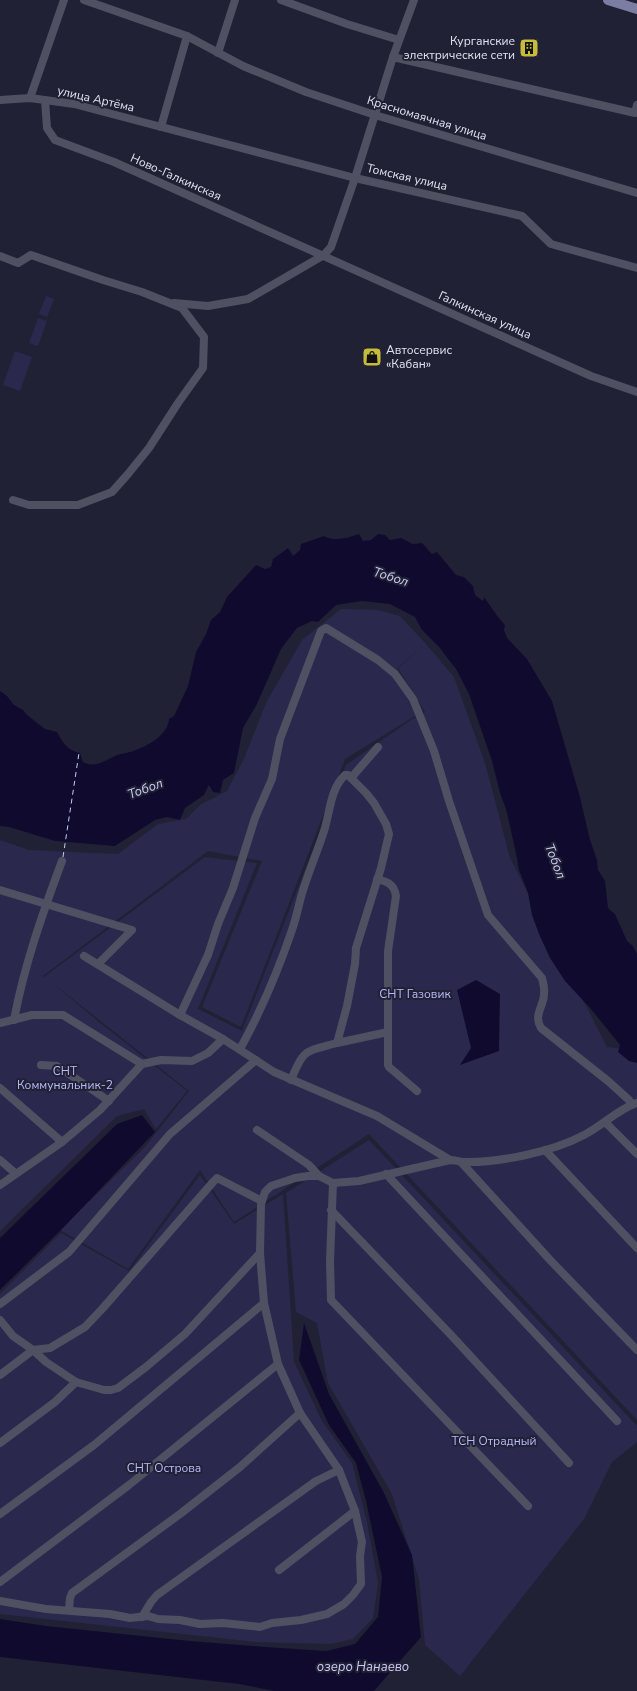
<svg xmlns="http://www.w3.org/2000/svg" width="637" height="1691" font-family="'Nunito Sans',sans-serif">
  <style>
    .green { fill: #2a294d }
    .water { fill: #100b2e }
    .lines { fill: none; stroke-linecap: round; stroke-linejoin: round }
    .ferry { stroke: #c9caf4; stroke-width: 1; stroke-dasharray: 5 4; stroke-linecap: butt }
    .minor { stroke: #505063; stroke-width: 8 }
    .major { stroke: #7c7da2; stroke-width: 10 }
    .labels { text-anchor: middle; stroke-width: 4; stroke-linejoin: round; paint-order: stroke }
    .poi-label { font-size: 12px; fill: #e1e2f0; stroke: #212135; text-anchor: end }
    .street-label { font-size: 12px; fill: #e1e2f0; stroke: #212135 }
    .park-label { font-size: 12px; fill: #b9bafe; stroke: #212135 }
    .water-label { font-size: 13px; font-style: italic; fill: #c9caf4; stroke: #212135 }
  </style>
  <rect width="100%" height="100%" fill="#212135"/>
  <!-- green -->
  <g class="green">
    <polygon points="46,296 54,299 47,317 39,314"/>
    <polygon points="38,318 47,321 38,346 29,343"/>
    <polygon points="15,351 32,357 20,391 3,385"/>
    <polygon points="341,609 378,610 400,616 426,644 397,668 423,711 345,759 241,1027 202,1007 262,861 208,851 43,976 44,977 205,857 257,863 198,1009 242,1031 346,765 411,720 425,712 398,668 426,644 454,677 485,763 510,858 607,1047 637,1051 637,1420 369,1134 234,1222 200,1170 128,1269 60,1230 145,1147 189,1091 50,981 99,1022 187,1091 156,1129 144,1109 117,1116 0,1231 0,840 29,850 118,854 158,824 186,819 200,805 227,791 244,759 266,703 302,640"/>
    <polygon points="369,1140 637,1426 637,1442 612,1462 584,1519 460,1676 425,1645 419,1579 392,1494 328,1383 317,1323 296,1312 286,1193"/>
    <polygon points="200,1175 234,1224 283,1194 294,1362 322,1421 352,1463 367,1522 378,1583 373,1618 353,1639 331,1644 256,1642 0,1614 0,1294 61,1233 129,1271"/>
  </g>
  <!-- water -->
  <g class="water">
    <path d="M 359,534 L 363,541 L 371,540 L 378,534 L 385,535 L 390,540 L 401,538 L 413,544 L 422,543 L 432,554 L 437,552 L 456,575 L 464,577 L 473,586 L 475,595 L 483,601 L 484,597 L 498,617 L 505,625 L 504,630 L 507,638 L 527,659 L 552,701 L 580,797 L 590,840 L 597,860 L 598,870 L 605,881 L 608,908 L 615,914 L 627,941 L 633,946 L 637,954 L 637,1063 L 629,1061 L 618,1052 L 620,1045 L 591,1009 L 565,981 L 550,958 L 539,934 L 532,915 L 528,893 L 519,870 L 516,853 L 506,809 L 500,793 L 492,761 L 469,694 L 456,669 L 439,647 L 422,630 L 415,617 L 390,604 L 362,601 L 336,605 L 318,622 L 312,621 L 297,628 L 281,649 L 257,704 L 243,728 L 234,773 L 223,780 L 220,793 L 213,792 L 209,785 L 204,795 L 185,808 L 180,820 L 167,817 L 155,820 L 115,846 L 55,841 L 9,827 L 0,826 L 0,691 L 7,696 L 14,705 L 23,710 L 27,715 L 45,729 L 57,732 C 63,743 67,750 80,753 L 83,762 C 95,768 104,761 115,756 C 121,753 128,753 133,751 C 148,746 168,735 169,719 L 174,716 L 188,686 L 196,652 L 206,634 L 211,620 L 220,612 L 227,597 L 256,565 L 265,569 L 271,567 L 273,559 L 288,548 L 293,556 L 300,550 L 301,544 L 324,536 C 334,542 348,538 359,534 Z"/>
    <polygon points="476,980 500,994 499,1051 460,1065 471,1048 457,990"/>
    <polygon points="142,1115 155,1132 63,1228 0,1290 0,1238 117,1124"/>
    <polygon points="304,1323 329,1394 384,1493 412,1555 421,1637 374,1691 275,1691 239,1684 0,1657 0,1619 46,1626 190,1641 266,1647 326,1651 355,1644 378,1617 382,1577 366,1501 356,1463 329,1425 299,1360"/>
  </g>
  <g class="lines">
    <!-- ferry -->
    <polyline class="ferry" points="63,857 79,753"/>
    <!-- minor -->
    <g class="minor">
      <polyline points="84,0 187,36 243,66 306,92 375,115 637,193"/>
      <polyline points="281,0 347,24 399,40"/>
      <polyline points="218,53 235,0"/>
      <polyline points="393,57 635,113 637,105"/>
      <polyline points="30,98 64,0"/>
      <polyline points="0,100 30,98 74,104 355,178 522,216 551,244 637,268"/>
      <polyline points="45,100 47,128 55,140 114,162 591,376 637,392"/>
      <polyline points="161,127 187,36"/>
      <polyline points="0,256 18,263 31,255 103,280 142,292 182,308 204,337 203,368 178,403 149,448 128,474 112,492 78,505 29,505 13,500"/>
      <polyline points="174,303 208,306 248,299 324,255 331,247 355,178 393,57 414,0"/>
      <polyline points="351,778 378,747"/>
      <path d="M 377,879 C 388,882 394,884 396,896 L 388,951 L 388,1065 L 389,1067 L 417,1091"/>
      <polyline points="0,890 132,930 98,964"/>
      <polyline points="84,956 180,1015 223,1039"/>
      <path d="M 180,1015 L 208,955 L 218,924 L 233,888 L 255,818 L 272,779 L 280,739 L 321,631 L 326,628 L 378,660 L 395,674 L 413,699 L 434,751 L 449,801 L 488,915 L 542,978 C 543,983 545,988 544,994 C 544,1006 533,1015 541,1028 L 608,1081 L 629,1100 L 632,1105"/>
      <path d="M 14,1020 C 24,966 43,912 62,861"/>
      <polyline points="0,1023 32,1015 63,1015 142,1064"/>
      <polyline points="337,1043 388,1032"/>
      <path d="M 240,1049 C 261,1011 278,971 292,930 C 296,919 298,908 301,897 C 307,875 317,853 324,831 C 330,813 330,789 345,775 L 348,775 L 366,793 L 374,803 L 386,824 L 389,834 L 381,868 L 356,948 L 355,964 L 347,1006 L 337,1043 C 305,1052 304,1048 291,1080"/>
      <polyline points="41,1065 57,1066 109,1101"/>
      <polyline points="0,1088 62,1142"/>
      <polyline points="605,1122 637,1154"/>
      <polyline points="257,1130 309,1165 319,1176"/>
      <polyline points="545,1150 637,1248"/>
      <polyline points="0,1160 15,1173"/>
      <polyline points="461,1162 551,1261 637,1350"/>
      <polyline points="386,1174 617,1421"/>
      <polyline points="0,1185 62,1142 100,1110 142,1064 161,1060 192,1061 208,1053 223,1039 274,1072 377,1116 450,1160"/>
      <polyline points="331,1210 451,1335 569,1463"/>
      <polyline points="0,1304 69,1252 170,1134 256,1060"/>
      <polyline points="0,1320 13,1336 33,1350 46,1362 76,1382 104,1390 111,1390 118,1388 146,1367 185,1334 260,1253"/>
      <polyline points="0,1375 33,1350 50,1348 85,1327 103,1308 214,1181 217,1178 221,1180 262,1201"/>
      <polyline points="0,1443 55,1402 76,1382"/>
      <path d="M 528,1506 L 331,1300 L 330,1261 L 333,1183 L 359,1181 L 450,1160 C 454,1160 458,1161 462,1162 C 499,1163 552,1152 584,1135 C 602,1126 617,1110 636,1103"/>
      <polyline points="0,1514 94,1445 264,1303"/>
      <polyline points="279,1570 355,1511"/>
      <polyline points="0,1582 129,1485 278,1364"/>
      <polyline points="0,1601 46,1609 110,1614 130,1618 148,1616 158,1619 180,1620 200,1624 223,1623 260,1627 272,1623 301,1620 327,1614 344,1604 353,1595 361,1584 360,1556 362,1542 355,1511 339,1470 300,1413 278,1364 264,1303 260,1253 261,1204 265,1192 271,1186 295,1178 308,1176 319,1176 333,1183"/>
      <polyline points="69,1610 70,1598 72,1593 180,1514 240,1467 300,1413"/>
      <polyline points="142,1617 151,1602 157,1595 316,1481 339,1470"/>
    </g>
    <!-- major -->
    <polyline class="major" points="608,0 637,9"/>
  </g>
  <!-- icons -->
  <defs>
    <g id="building-square" transform="scale(1)"><rect x="-9" y="-9" width="18" height="18" rx="4" fill="#c7bb3b" stroke="#212135"/><path d="M-4-6H4V6H1V3H-1V6H-4ZM-2.5-4.3h1.7v1.8h-1.7ZM.8-4.3h1.7v1.8H.8ZM-2.5-1h1.7V.8h-1.7ZM.8-1h1.7V.8H.8Z" fill="#111"/></g>
    <g id="shop-square" transform="scale(1)"><rect x="-9" y="-9" width="18" height="18" rx="4" fill="#c7bb3b" stroke="#212135"/><path d="M-5-2.5h2.3a2.7 3.5 0 0 1 5.4 0H5L5.5 6h-11ZM-1.5-2.5h3a1.5 2.3 0 0 0-3 0Z" fill="#111"/></g>
  </defs>
  <g fill-rule="evenodd">
    <use href="#building-square" x="529" y="48"/>
    <use href="#shop-square" x="372" y="357"/>
  </g>
  <g class="labels">
    <!-- poi labels -->
    <g class="poi-label">
      <text x="515" y="45">Курганские<tspan x="515" dy="14">электрические сети</tspan></text>
      <text x="386" y="354" text-anchor="start">Автосервис<tspan x="386" dy="14">«Кабан»</tspan></text>
    </g>
    <!-- street labels -->
    <g class="street-label">
      <text transform="translate(96 99) rotate(13)" y="4">улица Артёма</text>
      <text transform="translate(427 118) rotate(17)" y="4">Красномаячная улица</text>
      <text transform="translate(176 177) rotate(24)" y="4">Ново-Галкинская</text>
      <text transform="translate(407 177) rotate(13)" y="4">Томская улица</text>
      <text transform="translate(485 315) rotate(24)" y="4">Галкинская улица</text>
    </g>
    <!-- park labels -->
    <g class="park-label">
      <text x="415" y="998">СНТ Газовик</text>
      <text x="65" y="1075">СНТ<tspan x="65" dy="14">Коммунальник-2</tspan></text>
      <text x="494" y="1445">ТСН Отрадный</text>
      <text x="164" y="1472">СНТ Острова</text>
    </g>
    <!-- water labels -->
    <g class="water-label">
      <text transform="translate(391 576) rotate(18)" y="5">Тобол</text>
      <text transform="translate(145 788) rotate(-20)" y="5">Тобол</text>
      <text transform="translate(556 861) rotate(69)" y="5">Тобол</text>
      <text x="363" y="1671">озеро Нанаево</text>
    </g>
  </g>
</svg>
